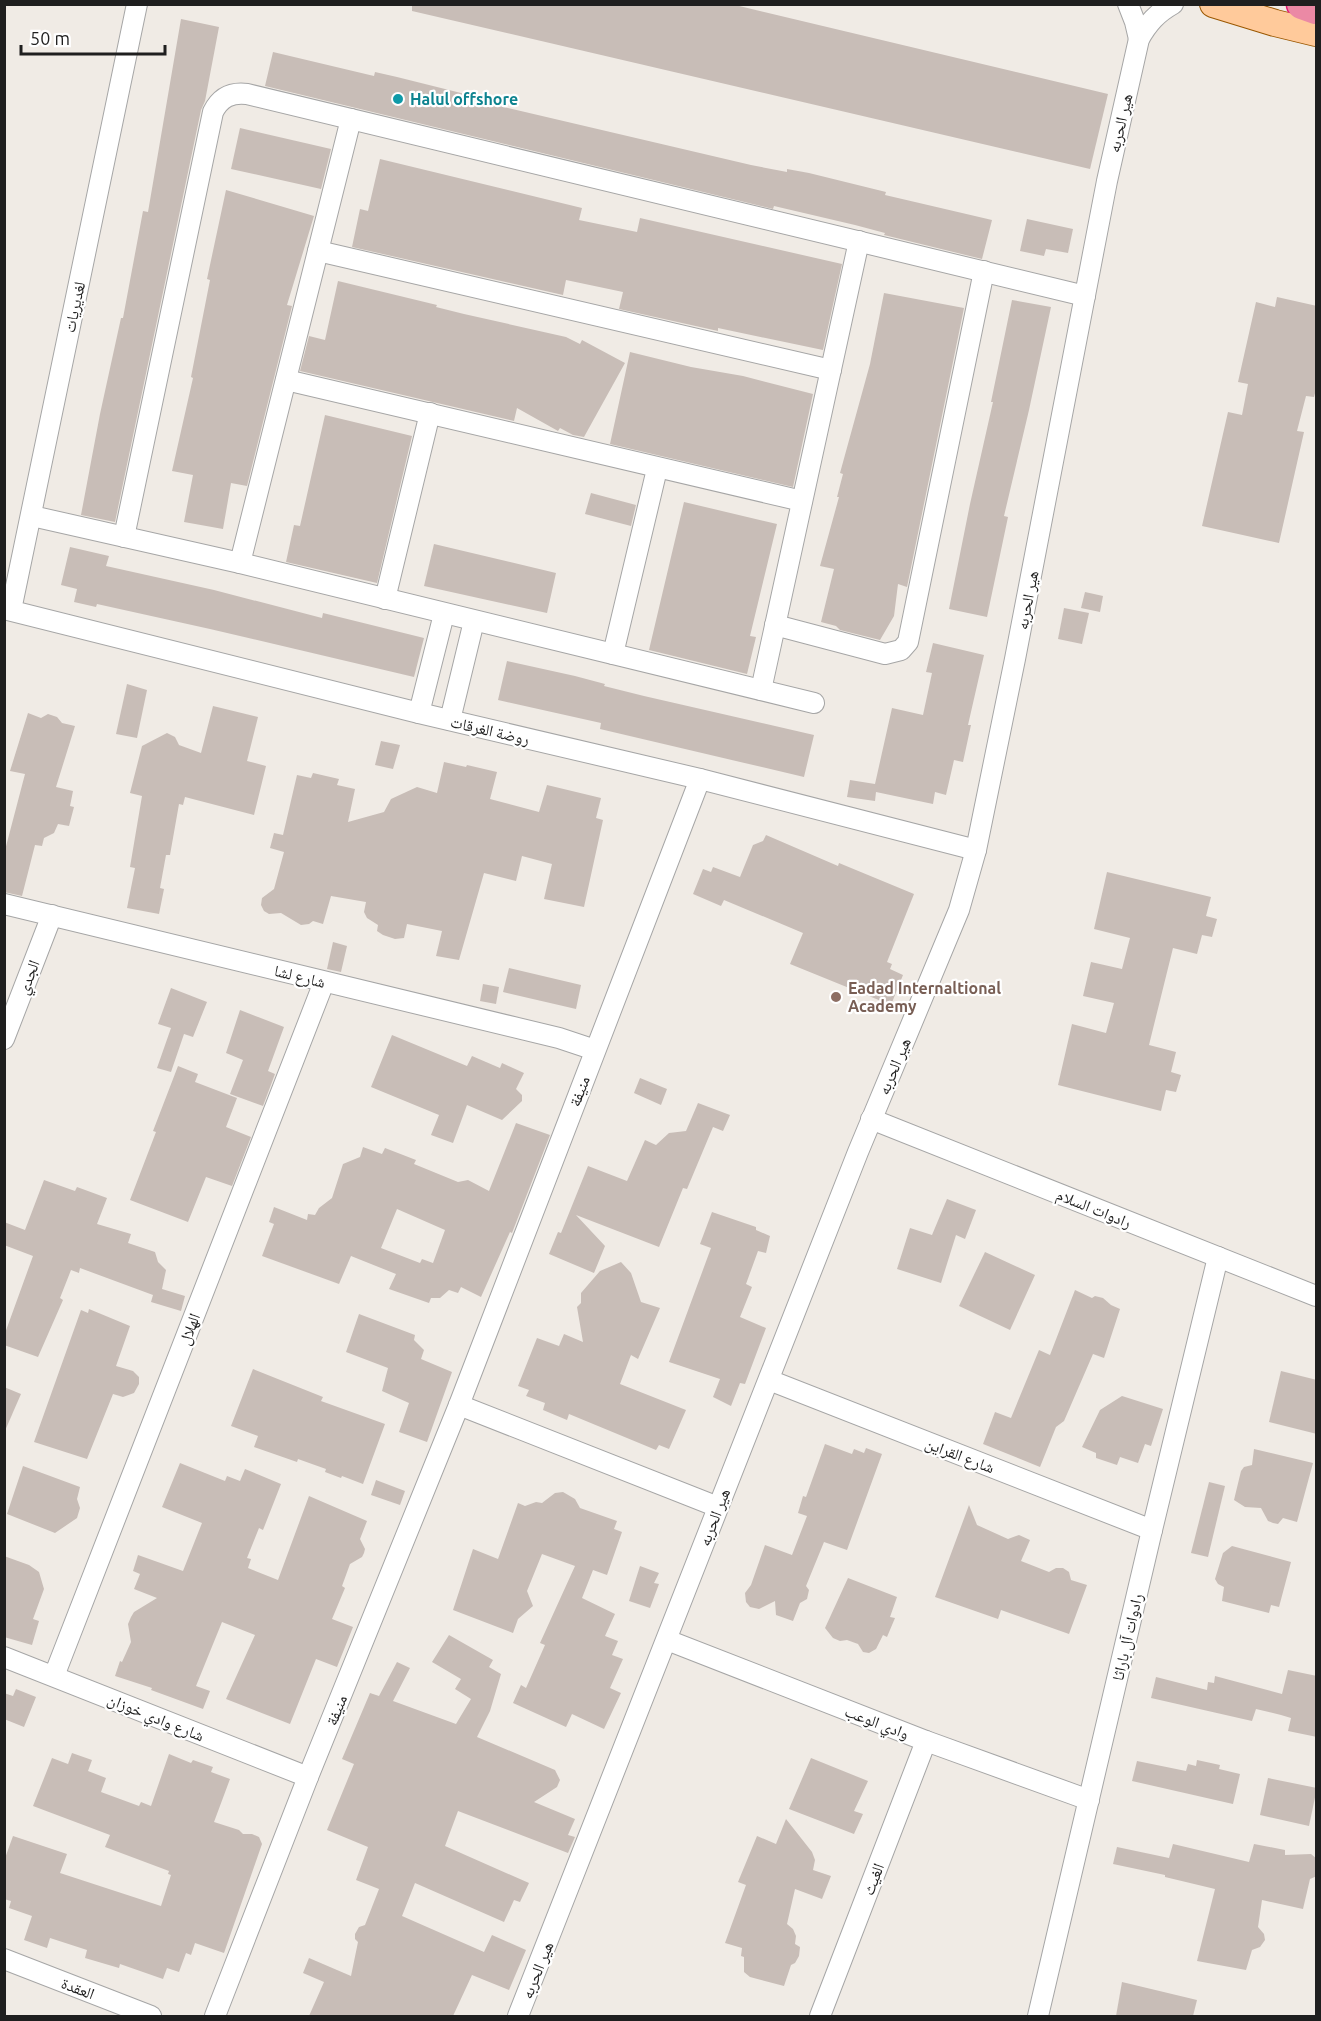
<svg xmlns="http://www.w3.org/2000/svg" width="1321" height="2021" font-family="Ubuntu,'Noto Naskh Arabic',sans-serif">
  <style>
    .building { fill: #c8bdb7; fill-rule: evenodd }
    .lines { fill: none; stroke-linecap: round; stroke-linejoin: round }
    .minor-casing { stroke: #a6a6a6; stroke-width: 22 }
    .major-casing { stroke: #9a5700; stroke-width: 28 }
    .highway-casing { stroke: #e31c74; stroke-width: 33 }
    .minor { stroke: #fff; stroke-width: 20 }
    .major { stroke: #ffca9b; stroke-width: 26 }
    .highway { stroke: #eb89a5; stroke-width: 30 }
    .culture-dot { fill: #0f9aa8; stroke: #fff; stroke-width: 2 }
    .education-dot { fill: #8d6e63; stroke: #fff; stroke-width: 2 }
    .labels { text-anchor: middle; stroke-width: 4.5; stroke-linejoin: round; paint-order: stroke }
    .culture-label { font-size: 16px; font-weight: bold; fill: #0d838f; stroke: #fff; text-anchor: start }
    .street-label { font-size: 16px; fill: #1f1f1f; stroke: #fff }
    .education-label { font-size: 16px; font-weight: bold; fill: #785e54; stroke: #fff; text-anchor: start }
  </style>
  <rect width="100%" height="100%" fill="#f0ebe5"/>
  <!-- building -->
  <g class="building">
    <polygon points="412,4 731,4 1108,94 1090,169 412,11"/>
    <polygon points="181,19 219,27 205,101 201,110 115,522 81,515 100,414 121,318 123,318 143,211 148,212"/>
    <polygon points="273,52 374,76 375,72 397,77 473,96 472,99 495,105 751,165 787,172 787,169 809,173 886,192 885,195 915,202 992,220 982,259 884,235 885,233 855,225 774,206 773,209 265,86"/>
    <polygon points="240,128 331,149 321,189 231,169"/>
    <polygon points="380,159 582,208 579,220 637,232 640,218 842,264 823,350 718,328 718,331 619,309 623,292 566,280 563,295 352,247 360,209 368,211"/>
    <polygon points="226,190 314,216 287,305 292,306 247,486 231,483 223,529 184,522 193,475 172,471 193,378 191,377 210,280 207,279"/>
    <polygon points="1027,219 1073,229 1068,253 1046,249 1044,256 1020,251"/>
    <polygon points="338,281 437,305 436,307 464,314 566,337 580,344 582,340 625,363 584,437 573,435 560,428 558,431 517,408 514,421 300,371 309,336 325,340"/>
    <polygon points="884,293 964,308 907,587 898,584 894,616 880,640 840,630 836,626 821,622 834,569 820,566 839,497 837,497 843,474 840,473 870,364"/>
    <polygon points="1277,297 1317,306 1317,385 1314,397 1306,396 1297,431 1304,432 1279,543 1202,526 1228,412 1242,415 1248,384 1238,382 1256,302 1275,307"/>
    <polygon points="1012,300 1051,307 1029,410 1004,516 1008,517 987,617 949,609 970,504 993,402 991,402"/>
    <polygon points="630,352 691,367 743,376 813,394 793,487 610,444"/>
    <polygon points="325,415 412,436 377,583 286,562 294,525 300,526"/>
    <polygon points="591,493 636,505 631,526 585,514"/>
    <polygon points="684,502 777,524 750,636 756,637 747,674 649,650"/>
    <polygon points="434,544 556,573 547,613 424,586"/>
    <polygon points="70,547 109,556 106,566 214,590 322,618 323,613 424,638 414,677 210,629 97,604 96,607 74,602 77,589 61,585"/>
    <polygon points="1085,592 1103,596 1100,612 1081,608"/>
    <polygon points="1064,608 1089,613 1082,644 1058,639"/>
    <polygon points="933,643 984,655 968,725 971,725 963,762 954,760 946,795 935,792 933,804 876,792 875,801 847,797 850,780 875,784 892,708 923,715 932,673 926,672"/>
    <polygon points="507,661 575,676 605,684 604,686 644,696 814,735 804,777 600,729 601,723 498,700"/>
    <polygon points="127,684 147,690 137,738 116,734"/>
    <polygon points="213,706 258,717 247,761 266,766 254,815 185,797 183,805 179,804 170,855 166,855 160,888 164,889 159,914 127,908 135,868 130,867 142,796 130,793 142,746 167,733 175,737 179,745 201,753"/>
    <polygon points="28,713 41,718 48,714 57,717 62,723 75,726 56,787 73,791 70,806 74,807 69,826 58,824 54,833 44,838 42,846 35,845 22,896 4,892 4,854 25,774 10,771"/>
    <polygon points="381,741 400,745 393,769 375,765"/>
    <polygon points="444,762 466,767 467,765 497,772 490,799 539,812 547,785 601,798 596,818 603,820 584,907 544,899 552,864 522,856 516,881 484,873 459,960 436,956 442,931 407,924 404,938 395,939 383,935 377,931 378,925 367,918 364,912 366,902 331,896 323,924 313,921 309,924 301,925 281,913 269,914 264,911 261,905 262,898 274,889 284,852 270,848 274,833 283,835 297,775 311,778 313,773 339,779 337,785 355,789 348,822 384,812 391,799 417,787 437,793"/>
    <polygon points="766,835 838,866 839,863 914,894 887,962 892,964 890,969 903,975 891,1005 790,964 803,933 724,900 721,906 693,894 703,869 711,872 713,867 740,877 753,845 763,841"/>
    <polygon points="1107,872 1211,897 1206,916 1217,919 1212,937 1202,935 1197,954 1173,948 1149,1045 1176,1052 1171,1072 1181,1075 1176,1092 1166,1090 1161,1111 1058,1085 1072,1024 1106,1033 1114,1003 1083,996 1091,962 1122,969 1130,938 1094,929"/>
    <polygon points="333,942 347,946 341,972 327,969"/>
    <polygon points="509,968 581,985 576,1009 503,992"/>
    <polygon points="483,984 499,987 496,1004 480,1001"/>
    <polygon points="171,988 207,1002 193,1037 184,1034 171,1072 157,1068 171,1028 158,1024"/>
    <polygon points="240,1010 284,1027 268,1071 275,1074 263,1106 230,1094 243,1060 226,1053"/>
    <polygon points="392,1035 467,1066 472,1056 500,1068 502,1063 524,1073 516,1089 522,1095 522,1101 502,1120 467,1105 453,1143 431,1135 439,1115 371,1087"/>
    <polygon points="178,1066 198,1074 195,1082 237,1098 226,1127 251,1137 232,1186 206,1177 188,1222 130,1200 156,1132 153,1131"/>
    <polygon points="640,1078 667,1089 661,1105 634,1093"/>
    <polygon points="698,1103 730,1115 723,1131 713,1127 687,1189 683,1188 659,1247 576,1215 605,1246 594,1273 549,1254 558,1232 561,1233 588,1166 627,1181 645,1140 656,1145 669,1133 686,1131"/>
    <path d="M 516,1123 L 550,1135 L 512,1233 L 510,1232 L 481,1297 L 461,1287 L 458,1293 L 449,1290 L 440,1298 L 431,1298 L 429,1303 L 389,1289 L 396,1274 L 351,1256 L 339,1284 L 262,1256 L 274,1224 L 269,1222 L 274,1207 L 307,1220 L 308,1214 L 315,1215 L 319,1208 L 332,1198 L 343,1164 L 360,1157 L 363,1147 L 382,1154 L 385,1148 L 416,1160 L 414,1164 L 458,1182 L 468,1180 L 489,1191 ZM 397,1209 L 445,1230 L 433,1263 L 422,1259 L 420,1263 L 381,1248 Z"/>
    <polygon points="44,1180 75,1191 77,1187 107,1198 97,1224 131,1234 128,1243 155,1252 158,1262 166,1270 162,1289 185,1296 181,1311 151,1302 153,1295 80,1268 79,1273 71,1270 60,1298 63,1300 38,1357 4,1345 4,1336 33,1256 4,1245 4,1222 25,1230"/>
    <polygon points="947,1199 976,1210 965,1239 956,1235 941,1283 897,1269 910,1228 932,1235"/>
    <polygon points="712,1212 756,1227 756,1230 770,1236 766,1253 758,1251 746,1284 752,1287 740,1317 766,1328 745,1384 740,1383 731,1406 713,1397 720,1379 669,1362 711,1248 700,1244"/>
    <polygon points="985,1252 1035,1275 1010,1330 959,1306"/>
    <polygon points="621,1262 631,1273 641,1302 660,1308 638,1359 631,1355 620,1384 686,1410 669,1449 659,1445 656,1450 569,1414 567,1420 543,1410 545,1403 526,1396 529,1390 518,1386 537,1338 559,1346 564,1334 583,1342 577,1307 581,1303 581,1293 600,1271"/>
    <polygon points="1075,1290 1092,1298 1095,1296 1103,1298 1111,1305 1120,1309 1104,1358 1093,1354 1064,1421 1056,1427 1040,1467 983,1444 995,1412 1011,1418 1039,1350 1050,1355"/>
    <polygon points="89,1309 130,1326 116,1366 133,1371 139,1377 139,1384 134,1393 123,1397 113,1394 87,1459 34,1442 81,1310 88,1313"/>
    <polygon points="359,1314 415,1335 414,1340 424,1350 421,1359 452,1372 427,1442 399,1432 409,1403 382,1391 388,1368 346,1352"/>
    <polygon points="253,1369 323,1397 321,1401 385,1424 363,1484 342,1476 341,1478 325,1472 326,1469 298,1459 297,1462 254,1447 258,1436 231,1426"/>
    <polygon points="1281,1371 1317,1380 1317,1434 1269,1422"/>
    <polygon points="4,1387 21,1394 4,1433"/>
    <polygon points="1122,1396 1163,1409 1151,1446 1145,1444 1138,1463 1120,1457 1117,1465 1096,1458 1096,1453 1082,1447 1100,1410"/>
    <polygon points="825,1444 852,1454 854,1449 864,1453 866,1448 882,1454 847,1550 824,1542 806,1586 809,1590 807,1599 800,1603 793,1621 776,1615 775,1601 759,1609 750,1607 746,1602 745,1593 751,1585 765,1545 792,1555 807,1516 798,1513 803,1496 806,1497"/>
    <polygon points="1254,1449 1313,1463 1297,1522 1283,1518 1278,1524 1273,1523 1268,1521 1261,1508 1245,1507 1234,1500 1241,1471 1244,1467 1252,1465"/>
    <polygon points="180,1463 225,1481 227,1476 240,1481 245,1469 281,1484 263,1530 259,1528 247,1558 251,1559 248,1568 278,1580 309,1496 367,1521 360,1539 365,1549 364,1553 362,1557 350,1564 342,1586 345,1588 332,1619 353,1627 337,1667 316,1659 290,1724 226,1699 255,1635 222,1622 196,1686 210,1691 203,1709 151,1690 152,1688 115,1676 120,1661 122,1662 131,1642 128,1624 131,1617 134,1612 157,1598 134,1589 140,1574 133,1571 138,1555 183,1571 202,1523 162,1507"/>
    <polygon points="23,1466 80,1487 77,1499 80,1508 77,1518 55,1533 7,1514"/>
    <polygon points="376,1480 405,1491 400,1505 371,1495"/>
    <polygon points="1209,1482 1225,1486 1208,1557 1191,1553"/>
    <polygon points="563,1492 575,1499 580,1508 617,1521 614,1529 622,1532 607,1575 593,1570 582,1598 615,1614 605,1636 618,1641 612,1655 623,1659 610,1688 621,1693 604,1729 572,1714 566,1727 513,1703 521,1685 526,1688 545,1645 540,1643 575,1566 542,1554 527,1591 533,1606 518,1619 513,1633 453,1610 473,1549 498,1559 518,1503 525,1506 536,1502 542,1503 555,1493"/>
    <polygon points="969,1505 977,1525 1008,1539 1019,1535 1030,1540 1021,1561 1049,1572 1056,1568 1063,1568 1069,1572 1071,1580 1087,1585 1069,1634 1001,1610 998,1619 935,1597"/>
    <polygon points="1232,1546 1291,1562 1279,1607 1271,1605 1269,1613 1222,1601 1224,1587 1218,1584 1215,1579 1223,1553"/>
    <polygon points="4,1556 29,1565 39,1572 44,1589 33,1619 39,1621 32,1645 4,1637"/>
    <polygon points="640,1566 659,1573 654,1583 659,1584 650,1608 629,1601"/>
    <polygon points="848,1578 897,1597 890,1617 895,1618 887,1637 883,1635 876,1649 869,1653 863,1652 858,1644 847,1640 840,1641 833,1638 825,1628"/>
    <polygon points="449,1635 493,1660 489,1667 501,1674 490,1711 477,1737 555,1770 560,1780 557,1787 534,1802 575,1819 568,1835 575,1837 568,1853 458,1811 445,1846 529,1883 520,1902 514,1900 504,1922 415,1883 402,1916 484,1952 492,1935 526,1950 509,1990 472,1975 453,2016 309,2016 324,1982 303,1973 309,1958 351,1976 358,1942 355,1939 355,1934 359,1927 365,1925 379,1889 356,1880 368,1847 327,1830 354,1764 342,1759 370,1693 379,1696 397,1662 410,1668 393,1701 456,1724 471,1699 455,1689 461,1679 432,1662"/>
    <polygon points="1288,1670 1317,1676 1317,1737 1288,1731 1291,1718 1281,1715 1256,1709 1252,1721 1151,1698 1156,1677 1207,1690 1208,1682 1214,1683 1215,1676 1282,1694"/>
    <polygon points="16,1689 36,1697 24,1727 4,1719 4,1693 13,1696"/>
    <polygon points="72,1753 92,1760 88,1771 106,1778 101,1792 139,1806 141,1802 151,1806 169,1754 191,1763 193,1760 213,1767 211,1772 230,1779 214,1822 239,1830 243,1834 252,1834 259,1837 262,1844 224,1953 195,1943 191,1955 186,1953 179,1972 167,1968 163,1979 120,1964 119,1968 85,1958 87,1950 50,1938 47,1948 24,1940 32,1916 9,1908 11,1901 4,1899 4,1861 13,1836 67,1854 60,1873 161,1906 171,1875 168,1874 169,1871 105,1847 110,1835 33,1806 52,1758 68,1764"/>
    <polygon points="811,1758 868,1781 854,1811 863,1814 854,1834 789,1809"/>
    <polygon points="1197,1760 1220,1765 1219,1769 1240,1774 1233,1804 1132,1781 1137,1761 1186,1771 1188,1764 1196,1766"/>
    <polygon points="1268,1778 1317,1788 1309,1826 1260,1815"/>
    <polygon points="786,1819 812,1852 815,1860 813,1870 831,1876 822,1899 795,1889 787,1924 793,1929 796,1936 795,1944 800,1947 799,1956 795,1963 791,1965 784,1986 750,1977 744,1972 744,1957 741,1956 742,1948 725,1943 746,1885 738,1882 757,1836 776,1844"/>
    <polygon points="1173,1844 1249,1862 1254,1844 1285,1850 1285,1855 1311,1854 1317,1859 1317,1876 1310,1879 1303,1909 1262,1900 1258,1927 1264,1934 1265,1940 1260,1947 1252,1950 1246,1970 1197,1961 1215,1889 1165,1877 1165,1875 1113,1864 1117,1847 1169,1858"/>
    <polygon points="1122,1982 1197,2000 1193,2016 1116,2016"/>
  </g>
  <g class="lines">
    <!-- minor casing -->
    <g class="minor-casing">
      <g id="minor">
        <polyline points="1128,4 1135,22 1139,39"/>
        <polyline points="318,251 831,370"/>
        <polyline points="286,380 802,501"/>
        <polyline points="32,516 240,563 814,703"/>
        <path d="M 124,537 L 213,112 C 220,98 231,92 247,94 L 1085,296"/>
        <polyline points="240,563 351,119"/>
        <polyline points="385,599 430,413"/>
        <polyline points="4,609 419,713 700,779 976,850"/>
        <polyline points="11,610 137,4"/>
        <polyline points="775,625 885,654 901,650 908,642 984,271"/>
        <polyline points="613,654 657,469"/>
        <polyline points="761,690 859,241"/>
        <polyline points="419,713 444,614"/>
        <polyline points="450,720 474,621"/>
        <polyline points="4,904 559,1038 595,1050"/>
        <polyline points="4,1039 52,915"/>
        <polyline points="871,1119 1316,1296"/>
        <polyline points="769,1380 1152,1530"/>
        <polyline points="459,1405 718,1507"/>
        <polyline points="667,1640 926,1741 1089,1800"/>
        <polyline points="4,1657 308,1777"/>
        <polyline points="54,1676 324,982"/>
        <polyline points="4,1959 151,2016"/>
        <polyline points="215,2016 308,1777 459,1405 700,779"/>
        <path d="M 518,2016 L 858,1152 L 959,910 L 976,850 L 1015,659 L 1107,181 L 1139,39 C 1148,23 1157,13 1173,4"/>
        <polyline points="820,2016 926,1741"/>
        <polyline points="1038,2016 1152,1530 1218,1257"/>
      </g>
    </g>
    <!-- major casing -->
    <g class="major-casing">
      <polyline id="major" points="1213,4 1275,23 1316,33"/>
    </g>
    <!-- highway casing -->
    <g class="highway-casing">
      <polyline id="highway" points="1302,4 1316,9"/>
    </g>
    <!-- minor -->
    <use href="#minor" class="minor"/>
    <!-- major -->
    <use href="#major" class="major"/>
    <!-- highway -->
    <use href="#highway" class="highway"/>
  </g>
  <!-- markers -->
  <circle class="culture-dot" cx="398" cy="99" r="6"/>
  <circle class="education-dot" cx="836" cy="997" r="6"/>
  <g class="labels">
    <!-- culture labels -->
    <g class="culture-label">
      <text x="410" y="105">Halul offshore</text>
    </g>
    <!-- street labels -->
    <g class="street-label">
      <text transform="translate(1120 123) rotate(-77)" y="6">هير الحربه</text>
      <text transform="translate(74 307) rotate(-78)" y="6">لغديريات</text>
      <text transform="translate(1027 600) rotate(-79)" y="6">هير الحربه</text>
      <text transform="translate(490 730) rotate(13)" y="6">روضة الغرقات</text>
      <text transform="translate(300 976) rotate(14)" y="6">شارع لشا</text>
      <text transform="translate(28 977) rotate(-69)" y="6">الجدي</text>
      <text transform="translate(894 1066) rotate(-67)" y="6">هير الحربه</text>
      <text transform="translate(579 1091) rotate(-69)" y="6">منيفة</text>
      <text transform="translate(1094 1208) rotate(22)" y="6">رادوات السلام</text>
      <text transform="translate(189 1329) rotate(-69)" y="6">الهلال</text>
      <text transform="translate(960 1455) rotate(21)" y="6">شارع القراين</text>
      <text transform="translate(714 1517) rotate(-69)" y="6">هير الحربه</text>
      <text transform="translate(1127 1637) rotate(-77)" y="6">رادوات آل باراثا</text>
      <text transform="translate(336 1710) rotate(-68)" y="6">منيفة</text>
      <text transform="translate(156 1717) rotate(22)" y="6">شارع وادي خوزان</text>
      <text transform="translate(877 1722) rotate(21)" y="6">وادي الوعب</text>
      <text transform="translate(873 1879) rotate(-69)" y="6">الغيث</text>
      <text transform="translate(537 1970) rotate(-68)" y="6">هير الحربه</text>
      <text transform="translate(78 1988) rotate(21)" y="6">العقدة</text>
    </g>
    <!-- education labels -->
    <g class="education-label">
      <text x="848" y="994">Eadad Internaltional<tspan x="848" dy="18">Academy</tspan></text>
    </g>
  </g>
  <!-- border -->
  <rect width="1321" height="2021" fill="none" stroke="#1f1f1f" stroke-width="12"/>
  <!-- scale -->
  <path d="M21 45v9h144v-9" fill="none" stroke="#1f1f1f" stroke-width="3"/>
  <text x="30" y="45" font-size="18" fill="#1f1f1f" stroke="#ffffff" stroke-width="4.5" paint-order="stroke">50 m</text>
</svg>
